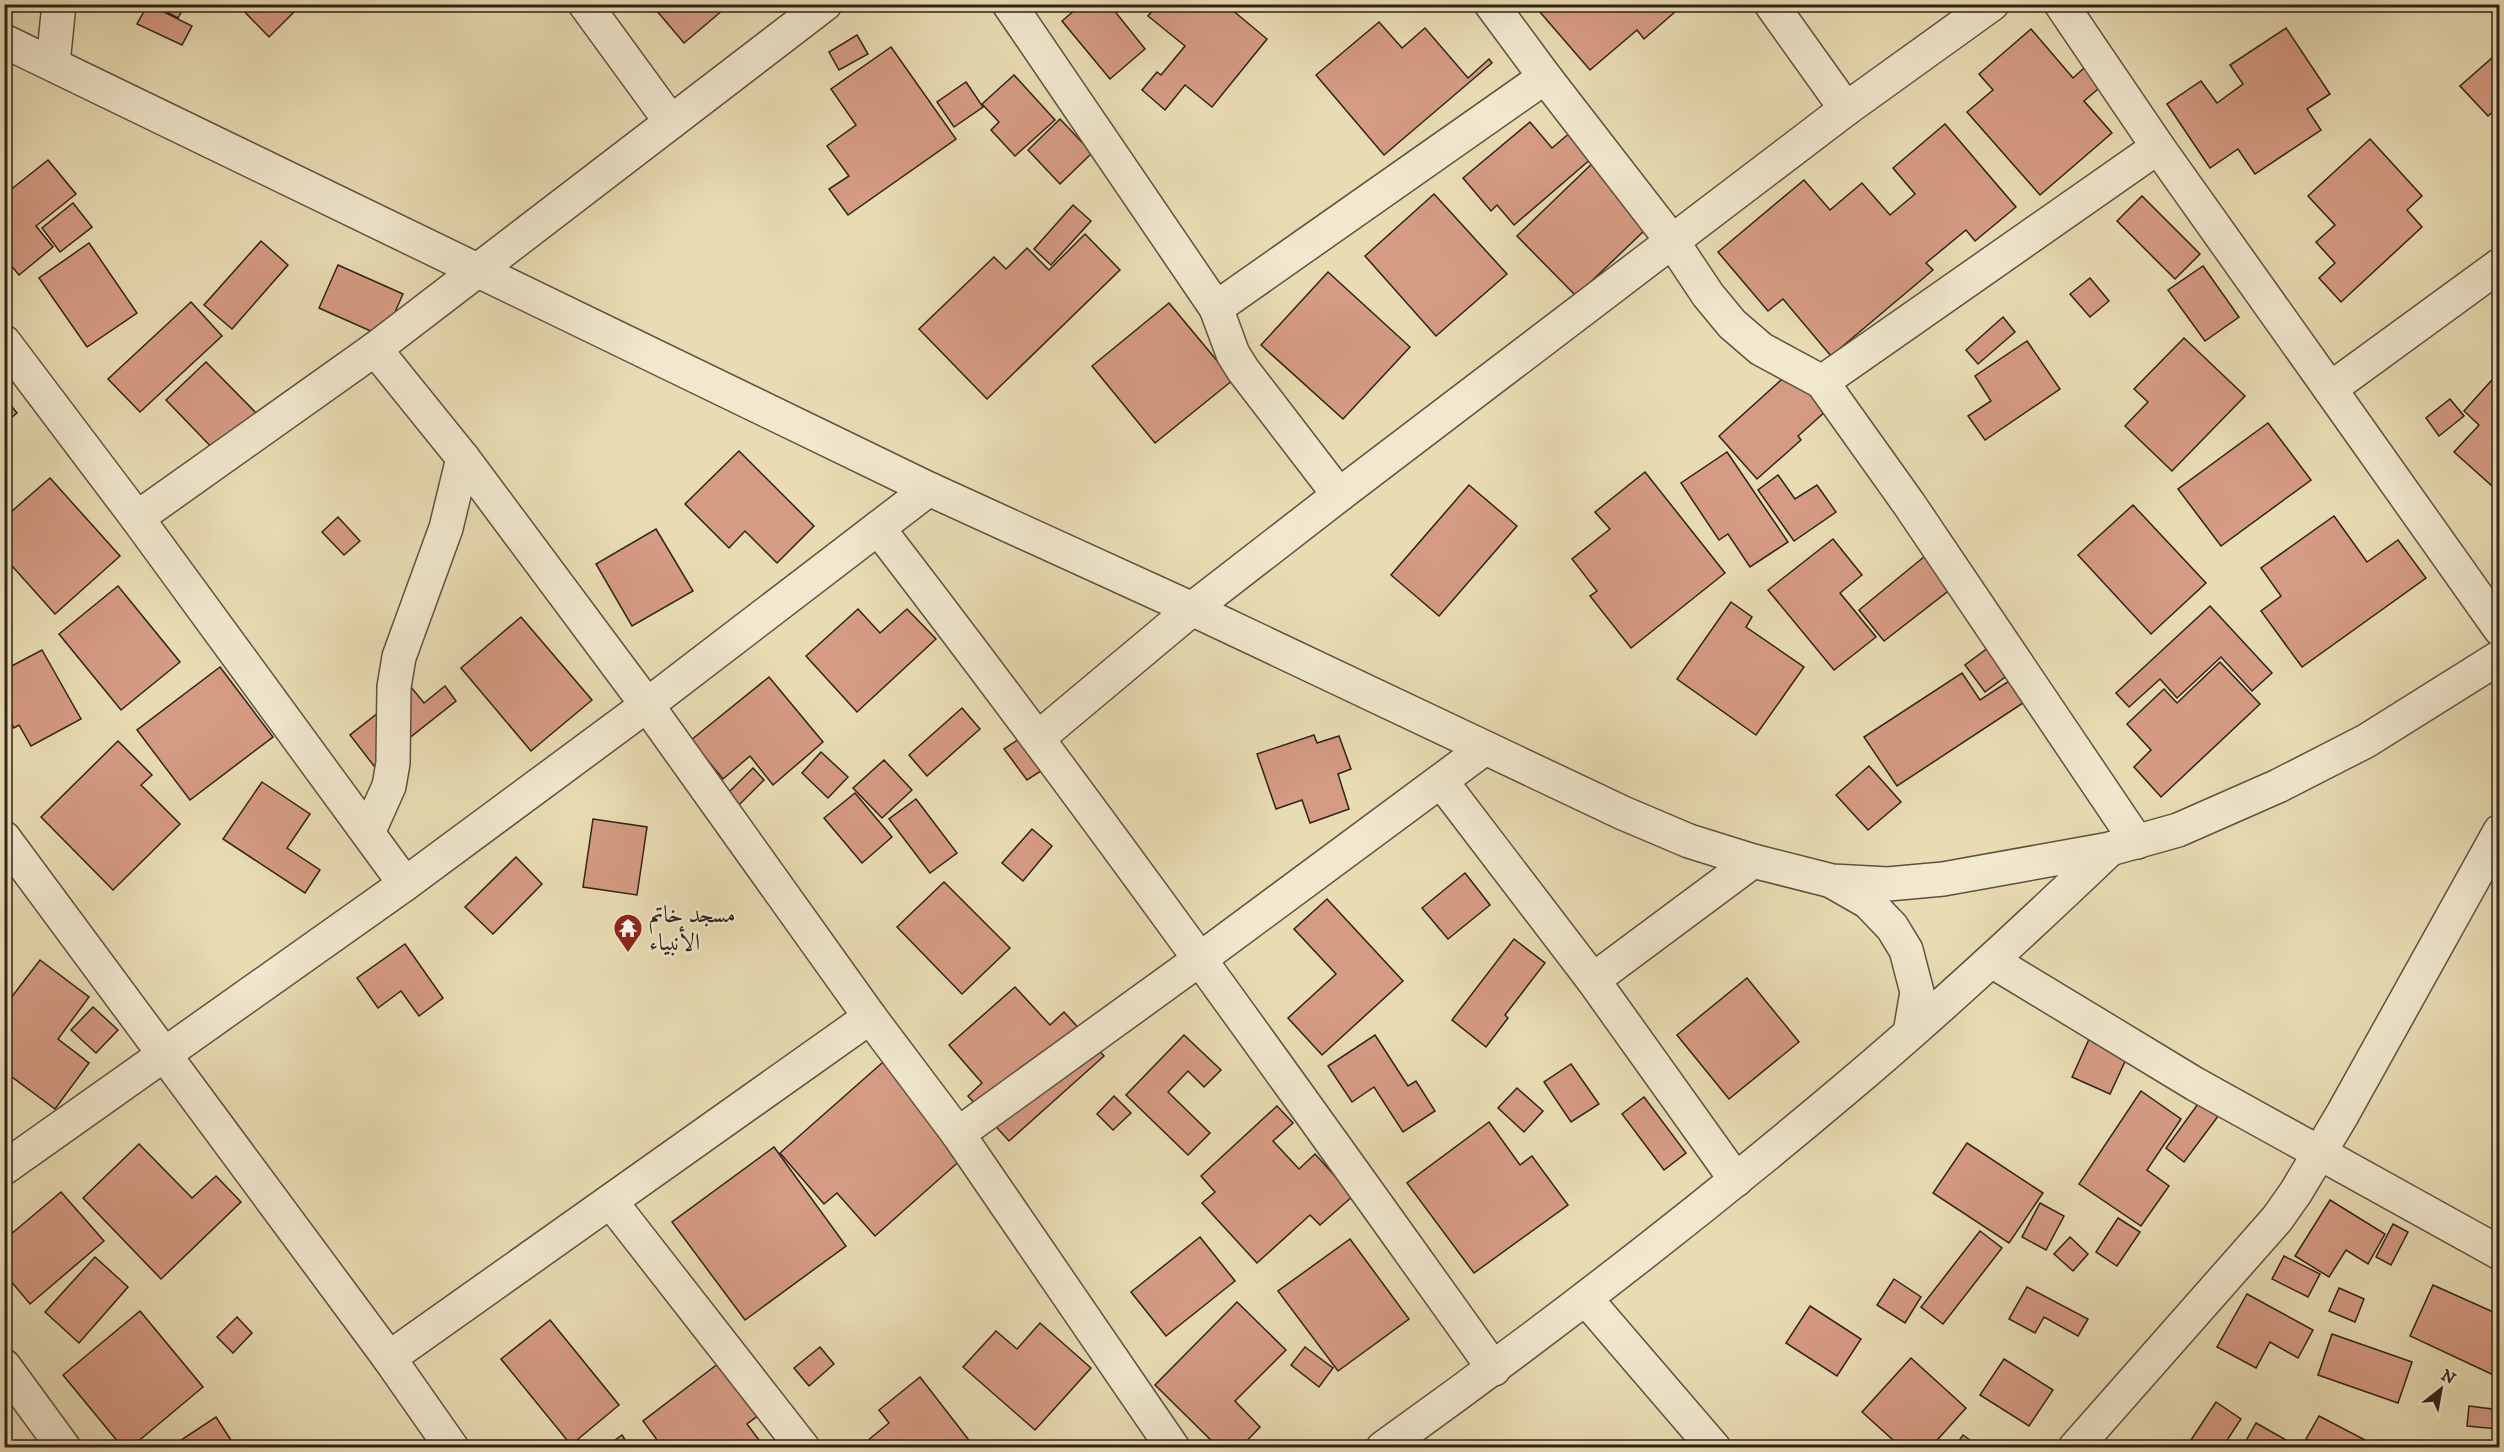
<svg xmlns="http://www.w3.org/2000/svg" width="2504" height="1452" font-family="'IM FELL DW Pica',Amiri,serif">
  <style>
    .building { fill: #d69b83; stroke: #2f231b; stroke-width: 1.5 }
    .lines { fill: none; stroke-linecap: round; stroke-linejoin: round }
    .minor-casing { stroke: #5e5141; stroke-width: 36 }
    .minor { stroke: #f1e8ce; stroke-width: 33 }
    .labels { text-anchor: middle; stroke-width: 4.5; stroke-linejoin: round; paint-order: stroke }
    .poi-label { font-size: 24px; fill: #2f231b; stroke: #f1e8ce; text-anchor: start }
  </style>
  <rect width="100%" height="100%" fill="#e9dcb3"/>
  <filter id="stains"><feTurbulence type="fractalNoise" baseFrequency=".00333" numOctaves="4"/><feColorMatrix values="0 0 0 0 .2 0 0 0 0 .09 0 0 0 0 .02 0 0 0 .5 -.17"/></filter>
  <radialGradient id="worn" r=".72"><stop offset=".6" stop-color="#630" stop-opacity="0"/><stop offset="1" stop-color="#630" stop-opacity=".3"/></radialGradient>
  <!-- building -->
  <g class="building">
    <polygon points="148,4 192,26 182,45 137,24"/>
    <polygon points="159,4 186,4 178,18 157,7"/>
    <polygon points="237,4 302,4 269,37"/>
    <polygon points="651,4 730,4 684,43"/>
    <polygon points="1082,4 1109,4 1145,49 1110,79 1062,21"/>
    <polygon points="1158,4 1225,4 1267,39 1212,107 1185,85 1165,110 1142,90 1157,72 1161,75 1185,46 1148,16"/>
    <polygon points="1533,4 1684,4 1644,39 1637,30 1590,70"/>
    <polygon points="1379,22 1402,48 1425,28 1468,78 1489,59 1492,63 1384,155 1316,75"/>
    <polygon points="2286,28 2330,94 2307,109 2321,130 2255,174 2238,149 2210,168 2167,104 2201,81 2217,103 2243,84 2230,65"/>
    <polygon points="2031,29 2073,78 2094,59 2111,78 2084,101 2112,133 2040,195 1967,112 1993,90 1979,74"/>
    <polygon points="857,35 868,54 839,70 829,52"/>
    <polygon points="891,47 956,139 848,215 829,189 849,176 827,146 856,125 831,89"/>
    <polygon points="2500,51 2500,106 2488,116 2460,86"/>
    <polygon points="1014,75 1055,120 1015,156 991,130 999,122 982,104"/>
    <polygon points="966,82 983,107 954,127 937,102"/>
    <polygon points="1060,119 1092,153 1060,184 1028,150"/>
    <polygon points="1584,121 1606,146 1514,225 1497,205 1491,211 1463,178 1530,122 1552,148"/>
    <polygon points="1945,124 2016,207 1975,241 1966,230 1926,263 1933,270 1831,356 1783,299 1768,311 1718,252 1804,180 1830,210 1862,183 1890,215 1915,194 1893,168"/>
    <polygon points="2370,139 2422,196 2407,210 2422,227 2341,302 2319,278 2335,263 2316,242 2335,225 2308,196"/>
    <polygon points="1600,156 1637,193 1624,206 1646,229 1576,296 1517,236"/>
    <polygon points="48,160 76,194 36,226 53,247 19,275 4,257 4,195"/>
    <polygon points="1434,194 1507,274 1436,336 1365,256"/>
    <polygon points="2142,196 2200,254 2175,279 2117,221"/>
    <polygon points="73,203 92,227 60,252 42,228"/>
    <polygon points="1073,205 1091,221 1051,265 1034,249"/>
    <polygon points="1085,234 1120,270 987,399 919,329 994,257 1006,269 1027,248 1049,270"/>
    <polygon points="261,241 288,265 232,329 204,305"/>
    <polygon points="89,243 137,313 87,347 39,278"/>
    <polygon points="338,265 403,294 384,337 319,308"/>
    <polygon points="2203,266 2239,317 2205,341 2168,290"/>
    <polygon points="1328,272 1410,347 1343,419 1261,345"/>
    <polygon points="2090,278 2109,301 2090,317 2070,294"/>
    <polygon points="191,302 222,336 140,412 108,379"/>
    <polygon points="1169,303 1233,380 1155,443 1092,366"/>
    <polygon points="2003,317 2015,332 1978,364 1966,350"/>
    <polygon points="2184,338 2245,396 2172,471 2125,426 2148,402 2134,389"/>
    <polygon points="2027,341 2060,389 1985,440 1968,416 1991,401 1975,376"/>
    <polygon points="206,362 260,417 220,456 166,400"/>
    <polygon points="2500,371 2500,493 2454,452 2479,425 2464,411"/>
    <polygon points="1790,372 1826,411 1798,436 1801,440 1757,479 1719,436"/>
    <polygon points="4,397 17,413 4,424"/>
    <polygon points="2450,399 2464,416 2439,436 2426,418"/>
    <polygon points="2268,423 2311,480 2221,546 2178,489"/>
    <polygon points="739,451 814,526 777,563 745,531 729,548 685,504"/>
    <polygon points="1727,452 1788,542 1750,567 1728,534 1719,540 1681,483"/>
    <polygon points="1645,472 1725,573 1631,648 1590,596 1597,591 1572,559 1610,529 1595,512"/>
    <polygon points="1778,475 1795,499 1817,485 1836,512 1794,541 1758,490"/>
    <polygon points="50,478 120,556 55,614 4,557 4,518"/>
    <polygon points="1469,485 1517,526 1439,616 1391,575"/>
    <polygon points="2133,505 2206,583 2151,634 2078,555"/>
    <polygon points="2334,516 2367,562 2398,540 2426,578 2302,667 2261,611 2281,596 2261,568"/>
    <polygon points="338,517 360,541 344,555 322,532"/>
    <polygon points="656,529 693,591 632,626 596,564"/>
    <polygon points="1833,539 1862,575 1840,593 1876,637 1834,670 1768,590"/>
    <polygon points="1930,552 1956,585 1884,641 1859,610"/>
    <polygon points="118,586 180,662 121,710 59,634"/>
    <polygon points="1731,602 1752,617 1746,627 1804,667 1756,735 1677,679"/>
    <polygon points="2210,606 2272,673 2252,691 2221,657 2177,698 2160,679 2129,707 2116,693"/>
    <polygon points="858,609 880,633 907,609 936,639 857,712 806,656"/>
    <polygon points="521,617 592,700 531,751 461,668"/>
    <polygon points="2000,639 2020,666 1985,692 1965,665"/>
    <polygon points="42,650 81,719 31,746 19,725 14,728 4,711 4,670"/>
    <polygon points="2220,662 2260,704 2161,797 2134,767 2151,750 2127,724 2164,689 2177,703"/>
    <polygon points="220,667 273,737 190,800 137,730"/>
    <polygon points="1962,673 1980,700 2009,681 2023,703 1897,786 1864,737"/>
    <polygon points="769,677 823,742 773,785 750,756 723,779 691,740"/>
    <polygon points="445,686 456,701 374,766 350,735 411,687 424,703"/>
    <polygon points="962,708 980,729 927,776 909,755"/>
    <polygon points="1314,735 1317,743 1339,736 1351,769 1338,774 1349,809 1310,823 1302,800 1276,809 1257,754"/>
    <polygon points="1022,737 1044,769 1027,780 1004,749"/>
    <polygon points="118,741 152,775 141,785 180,824 113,890 41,817"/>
    <polygon points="821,752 848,777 828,798 802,773"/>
    <polygon points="884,760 912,790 882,818 853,788"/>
    <polygon points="1869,766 1901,802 1868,830 1836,795"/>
    <polygon points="753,768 764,780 738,806 727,794"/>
    <polygon points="262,782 310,814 287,848 320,870 305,893 223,839"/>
    <polygon points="855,793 892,837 862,863 824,818"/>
    <polygon points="916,799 957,853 930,873 889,819"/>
    <polygon points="593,819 647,827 637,895 583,887"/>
    <polygon points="1032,829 1052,846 1023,881 1002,863"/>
    <polygon points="516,857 542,884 493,934 465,907"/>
    <polygon points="1465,873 1490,905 1448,939 1422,908"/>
    <polygon points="944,882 1010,948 962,994 897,927"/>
    <polygon points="1327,899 1403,981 1322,1055 1288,1018 1336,974 1294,929"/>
    <polygon points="1514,939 1545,963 1505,1015 1508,1018 1486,1047 1452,1020"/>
    <polygon points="405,944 443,998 419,1016 401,991 378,1008 357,978"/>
    <polygon points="40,960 89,997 58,1039 89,1063 55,1109 4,1071 4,1056 10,1048 4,1044 4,1007"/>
    <polygon points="1747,978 1799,1042 1729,1099 1677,1035"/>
    <polygon points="1015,987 1050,1025 1064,1012 1104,1056 1009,1141 968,1096 982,1083 949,1045"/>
    <polygon points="93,1007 118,1030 96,1053 71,1030"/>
    <polygon points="1184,1035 1221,1070 1204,1087 1188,1071 1168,1092 1210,1133 1188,1155 1126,1095"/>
    <polygon points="1375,1035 1408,1086 1416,1081 1435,1111 1403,1132 1374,1087 1352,1102 1328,1066"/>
    <polygon points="2090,1037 2128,1055 2110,1094 2072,1077"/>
    <polygon points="891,1055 963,1158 875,1236 837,1193 824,1204 780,1153"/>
    <polygon points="1571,1064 1599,1104 1571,1122 1544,1082"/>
    <polygon points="1517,1088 1543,1111 1524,1132 1498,1108"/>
    <polygon points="2141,1091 2181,1119 2147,1170 2169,1186 2141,1226 2079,1184"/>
    <polygon points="1114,1096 1131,1113 1113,1130 1097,1114"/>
    <polygon points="1644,1097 1686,1153 1664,1170 1622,1114"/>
    <polygon points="2203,1097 2222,1111 2184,1162 2166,1148"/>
    <polygon points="1277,1106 1293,1123 1273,1141 1299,1169 1315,1154 1353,1196 1320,1225 1310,1215 1257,1263 1202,1203 1215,1192 1201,1176"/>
    <polygon points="1489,1122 1520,1165 1532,1156 1568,1205 1474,1273 1407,1183"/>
    <polygon points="1967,1143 2043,1193 2009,1243 1933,1193"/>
    <polygon points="139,1144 192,1198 216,1176 241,1202 161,1279 83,1198"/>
    <polygon points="774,1147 846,1246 745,1320 672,1222"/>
    <polygon points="61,1192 104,1241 30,1304 4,1273 4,1240"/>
    <polygon points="2330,1200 2385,1234 2368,1264 2346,1250 2329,1277 2295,1256"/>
    <polygon points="2040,1203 2064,1216 2046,1250 2022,1237"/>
    <polygon points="2118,1218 2140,1232 2117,1266 2096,1252"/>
    <polygon points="2393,1224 2408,1232 2391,1265 2376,1257"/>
    <polygon points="1980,1231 2002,1248 1943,1324 1921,1307"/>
    <polygon points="1200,1237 1235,1281 1166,1336 1131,1292"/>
    <polygon points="2070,1237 2088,1254 2073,1271 2054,1254"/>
    <polygon points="1350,1239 1409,1319 1338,1371 1278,1291"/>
    <polygon points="2284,1256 2320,1274 2308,1297 2272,1279"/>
    <polygon points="95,1257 128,1287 79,1343 45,1312"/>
    <polygon points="1894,1279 1921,1297 1905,1323 1877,1305"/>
    <polygon points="2433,1285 2500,1315 2500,1378 2410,1336"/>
    <polygon points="2027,1287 2088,1319 2078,1336 2044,1317 2035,1333 2009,1319"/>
    <polygon points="2339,1288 2364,1299 2355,1322 2329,1311"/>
    <polygon points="2247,1294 2313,1330 2298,1358 2270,1342 2256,1368 2217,1347"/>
    <polygon points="1237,1302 1286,1350 1235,1401 1260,1427 1240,1448 1219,1448 1155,1385"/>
    <polygon points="1810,1306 1861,1339 1837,1376 1786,1343"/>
    <polygon points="140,1311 203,1387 130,1448 123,1448 63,1375"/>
    <polygon points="237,1317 252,1333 233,1353 217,1337"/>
    <polygon points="550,1320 619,1405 571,1445 501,1359"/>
    <polygon points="1040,1323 1091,1368 1035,1430 963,1367 996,1331 1017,1349"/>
    <polygon points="2332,1334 2412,1362 2398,1403 2318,1375"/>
    <polygon points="820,1347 834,1364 809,1386 794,1368"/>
    <polygon points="1305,1347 1333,1368 1319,1387 1291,1365"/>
    <polygon points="1911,1358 1966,1408 1930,1448 1902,1448 1862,1412"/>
    <polygon points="2004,1359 2053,1390 2029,1426 1980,1395"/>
    <polygon points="723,1360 763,1412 747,1424 765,1448 663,1448 643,1421"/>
    <polygon points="920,1377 975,1448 862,1448 861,1446 889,1423 879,1410"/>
    <polygon points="2216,1402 2241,1419 2222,1448 2189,1448 2187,1446"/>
    <polygon points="2469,1406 2500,1410 2498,1429 2467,1426"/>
    <polygon points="2319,1416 2369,1442 2366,1448 2322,1448 2306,1439"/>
    <polygon points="216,1417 236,1448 169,1448"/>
    <polygon points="2256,1423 2300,1448 2242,1448"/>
    <polygon points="622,1435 630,1448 604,1448"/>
    <polygon points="1963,1435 1981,1448 1954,1448"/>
  </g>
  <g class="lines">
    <!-- minor casing -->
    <g class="minor-casing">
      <g id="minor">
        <polyline points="585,4 671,122"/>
        <polyline points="825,4 375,349 463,458 647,705 870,1017 958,1134 1173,1448"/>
        <polyline points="1009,4 1216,308 1233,354 1243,370 1339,495"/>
        <polyline points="1491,4 1545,77 1672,241 1708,295 1732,324 1761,349 1822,382 1909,504 2137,842"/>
        <polyline points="1771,4 1846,109"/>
        <polyline points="2061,4 2158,147 2330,389 2500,265"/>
        <polyline points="4,41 929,489 1192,609 1623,813 1689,841 1753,861 1832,881 1888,884 1943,879 2110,849 2178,830 2278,786 2366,741 2500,657"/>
        <polyline points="53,63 59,4"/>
        <polyline points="1216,308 1545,77"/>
        <polyline points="4,342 137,518 405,884"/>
        <polyline points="1822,382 2158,147"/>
        <polyline points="2330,389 2500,629"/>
        <polyline points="137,518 375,349"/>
        <path d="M 878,528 C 1090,803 1292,1086 1494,1369"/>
        <polyline points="1038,738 1192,609 1339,495 1846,109 1992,4"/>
        <polyline points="1441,781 1593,980 1736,1180"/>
        <polyline points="368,833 389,786 393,763 394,687 399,657 446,528 463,458"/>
        <polyline points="4,838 389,1358 452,1448"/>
        <polyline points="1833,882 1868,902 1892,927 1906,950 1917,992 1910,1033"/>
        <polyline points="1992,961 2195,1084 2500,1253"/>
        <polyline points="1593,980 1753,861"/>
        <polyline points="958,1134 1200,959 1485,748"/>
        <polyline points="4,1168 405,884 647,705 929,489"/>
        <polyline points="611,1202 803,1448"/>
        <polyline points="1586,1299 1714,1448"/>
        <polyline points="389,1358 870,1017"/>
        <polyline points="4,1366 64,1448"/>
        <path d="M 1383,1448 C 1541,1335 1695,1216 1843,1091 C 1935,1014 2023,932 2110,849"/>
        <polyline points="2075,1448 2277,1219 2296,1192 2342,1115 2500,831"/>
      </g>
    </g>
    <!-- minor -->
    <use href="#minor" class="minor"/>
  </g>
  <!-- icons -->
  <defs>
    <g id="temple-pin" transform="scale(1.5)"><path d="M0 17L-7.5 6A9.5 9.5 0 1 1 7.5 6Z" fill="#8f2418" stroke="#f1e8ce"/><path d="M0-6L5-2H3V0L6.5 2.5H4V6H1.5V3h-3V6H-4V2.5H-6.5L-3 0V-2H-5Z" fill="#fff"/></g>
  </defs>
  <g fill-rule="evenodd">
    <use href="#temple-pin" x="628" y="928"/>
  </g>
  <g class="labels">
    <!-- poi labels -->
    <g class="poi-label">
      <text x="649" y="922">مسجد خاتم<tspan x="649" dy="28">الأنبياء</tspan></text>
    </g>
  </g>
  <!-- margin -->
  <rect width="2504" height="1452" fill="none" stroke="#e9dcb3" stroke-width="24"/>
  <rect x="6" y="6" width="2492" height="1440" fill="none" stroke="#2f231b" stroke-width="3"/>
  <rect x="12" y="12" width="2480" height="1428" fill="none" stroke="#2f231b" stroke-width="1.5"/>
  <!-- north arrow -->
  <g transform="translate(2441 1389) rotate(31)" stroke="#f1e8ce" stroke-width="4.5" paint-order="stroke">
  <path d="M0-4.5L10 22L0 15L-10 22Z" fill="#2f231b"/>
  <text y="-9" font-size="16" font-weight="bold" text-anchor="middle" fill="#2f231b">N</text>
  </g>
  <rect width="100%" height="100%" filter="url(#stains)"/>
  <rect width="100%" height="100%" fill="url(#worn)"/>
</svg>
